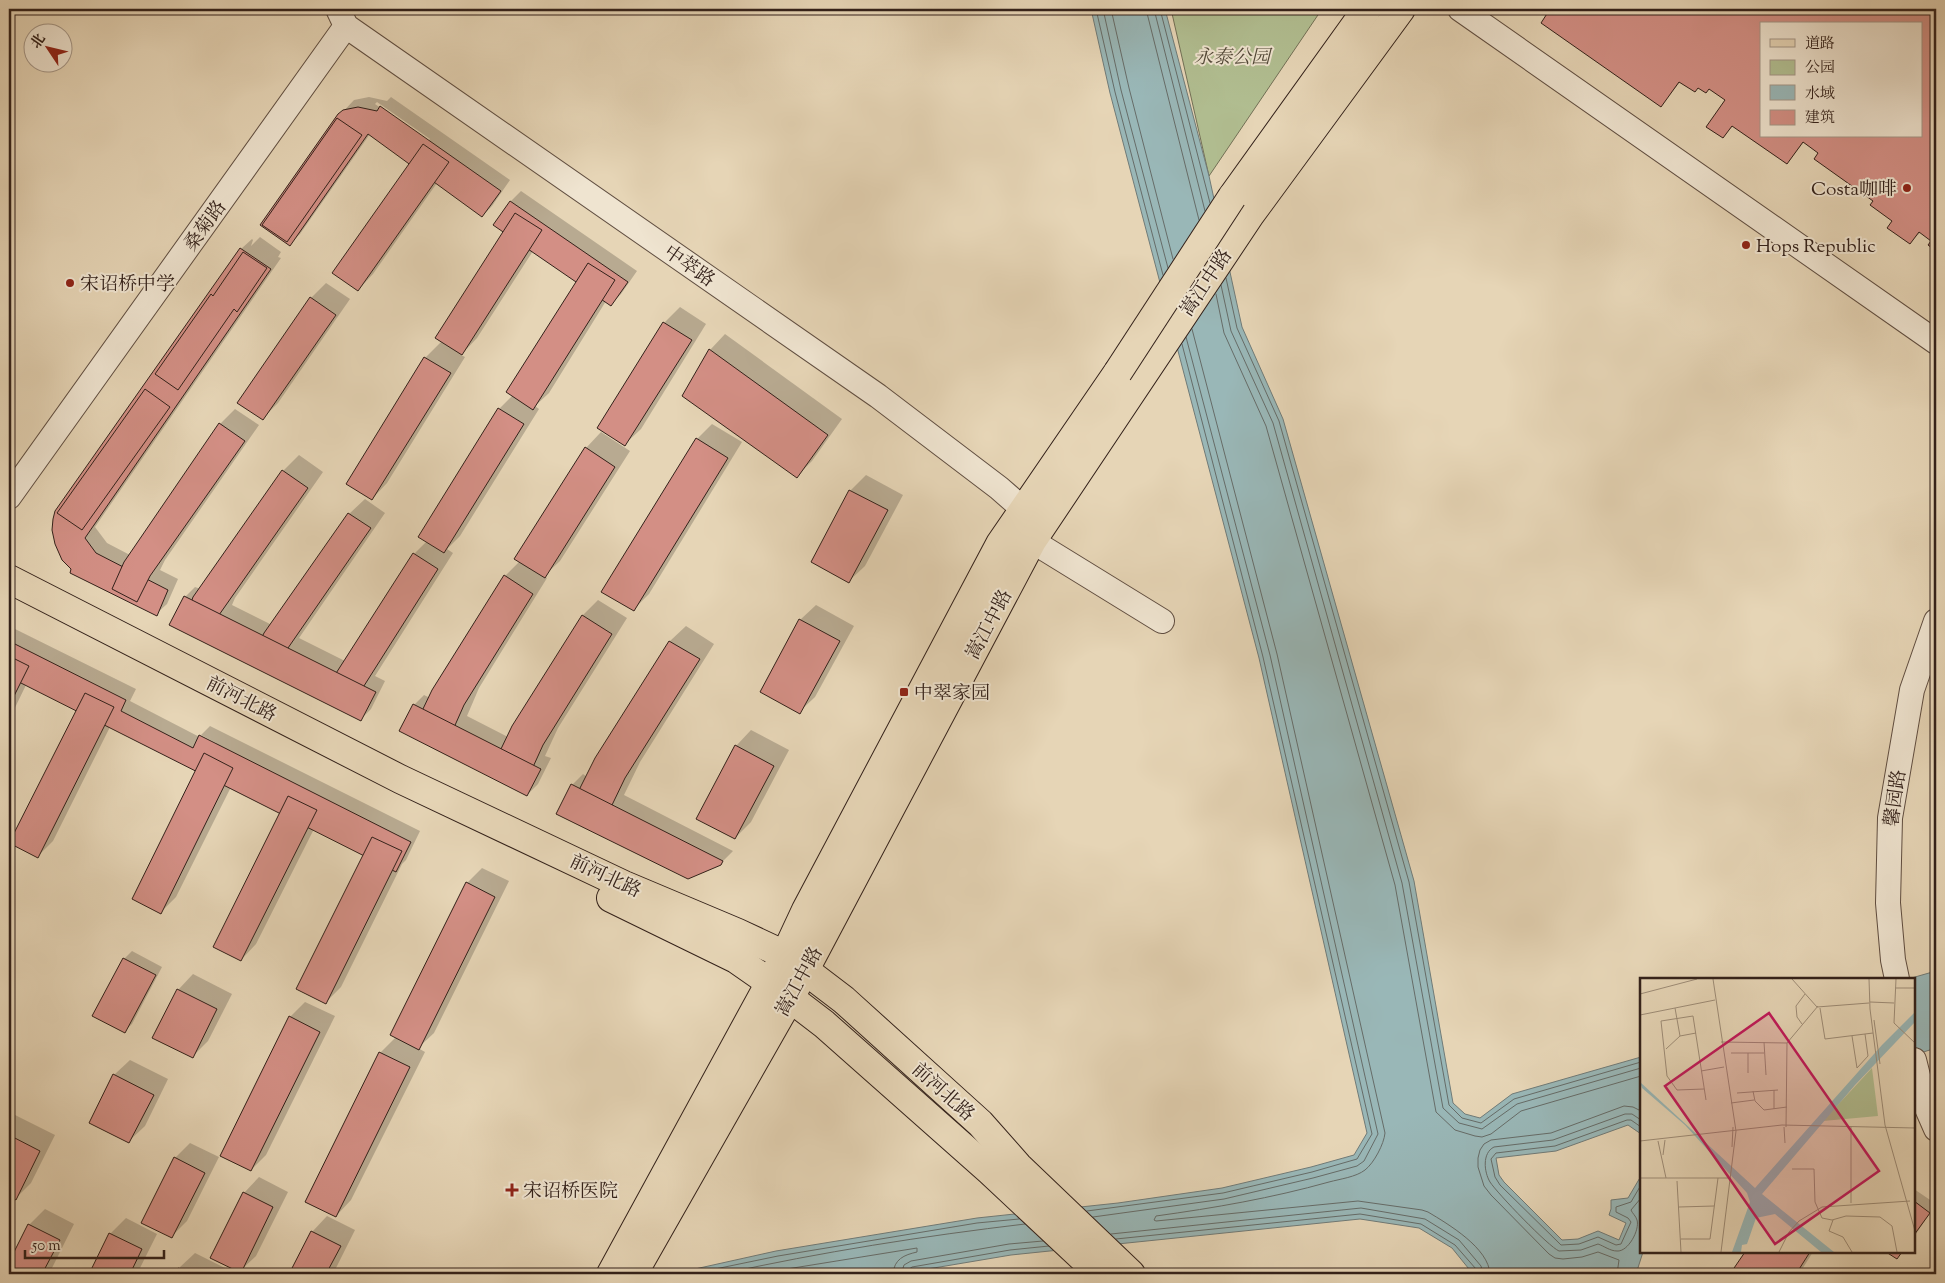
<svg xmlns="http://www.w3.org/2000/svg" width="1945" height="1283" font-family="'Sorts Mill Goudy','Noto Serif SC',serif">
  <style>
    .green { fill: #b1be91; stroke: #727056 }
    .water { fill: #99b7b7; stroke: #707b78 }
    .shadow { fill: #0003; fill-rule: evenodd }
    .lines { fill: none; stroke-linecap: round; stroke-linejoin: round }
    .shore { stroke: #666c68; stroke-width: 1 }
    .building { fill: #d38f85; stroke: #33211a; fill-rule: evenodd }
    .minor-casing { stroke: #604e41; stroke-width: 26 }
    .major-casing { stroke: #33211a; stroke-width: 30 }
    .minor { stroke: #efe4d0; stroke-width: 24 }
    .major { stroke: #e6d5b6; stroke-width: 28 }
    .major-bridge-casing { stroke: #33211a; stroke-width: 30; stroke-linecap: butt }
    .major-bridge { stroke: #e6d5b6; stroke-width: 28 }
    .poi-dot { fill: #8f2418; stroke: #efe4d0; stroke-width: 2 }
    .labels { text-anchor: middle; stroke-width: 4; stroke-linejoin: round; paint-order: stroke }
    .park-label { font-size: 19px; font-style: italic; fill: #524838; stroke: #efe4d0 }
    .poi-label { font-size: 19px; fill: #33211a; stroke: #efe4d0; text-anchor: start }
    .street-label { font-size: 19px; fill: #33211a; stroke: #efe4d0 }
    .inset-road { fill: none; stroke: #9e8d78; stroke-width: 1 }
    .view { fill: #c2185b; fill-opacity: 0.15; stroke: #c2185b; stroke-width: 2.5 }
    .inset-edge { fill: none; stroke: #33211a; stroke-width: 2.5 }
  </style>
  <rect width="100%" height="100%" fill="#e6d5b6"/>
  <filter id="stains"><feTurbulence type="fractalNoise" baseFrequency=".004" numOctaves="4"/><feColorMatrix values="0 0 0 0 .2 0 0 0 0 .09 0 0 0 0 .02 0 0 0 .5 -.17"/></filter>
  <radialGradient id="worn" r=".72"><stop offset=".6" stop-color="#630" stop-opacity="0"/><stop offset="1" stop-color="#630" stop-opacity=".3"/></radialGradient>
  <!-- green -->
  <polygon class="green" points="1171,9 1322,9 1209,176"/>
  <!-- water -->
  <g class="water">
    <polygon points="1091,9 1165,9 1209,176 1242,327 1283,419 1414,881 1453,1103 1465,1114 1480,1118 1512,1094 1641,1057 1641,1134 1628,1125 1556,1151 1496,1158 1499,1175 1504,1182 1562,1240 1578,1239 1598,1231 1619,1240 1626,1223 1609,1215 1611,1209 1611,1200 1628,1198 1641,1176 1641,1252 1643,1252 1636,1274 1473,1274 1452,1248 1419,1228 1360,1219 1011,1255 898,1274 658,1274 695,1269 776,1251 977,1218 1118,1203 1222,1188 1311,1167 1354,1155 1367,1133 1259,658 1110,93"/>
    <polygon points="1936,971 1936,1048 1914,1055 1914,979 1908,979"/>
  </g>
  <!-- shadow -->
  <g class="shadow">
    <path d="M 1552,9 L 1936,9 L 1936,249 L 1930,244 L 1932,240 L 1921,232 L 1910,242 L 1875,200 L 1820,153 L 1804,142 L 1787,163 L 1734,125 L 1722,137 L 1727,100 L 1710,88 L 1681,81 L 1661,105 L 1543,22 ZM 1761,24 L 1921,24 L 1921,136 L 1761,136 Z"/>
    <path d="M 369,97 L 387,101 L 391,97 L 510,180 L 492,206 L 482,216 L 437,183 L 373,274 L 358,290 L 411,164 L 370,134 L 300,234 L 289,244 L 338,117 L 354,100 ZM 377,102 L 430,139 L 428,141 L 375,104 Z"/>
    <polygon points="521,191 637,271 621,294 611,304 606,301 549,393 535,406 539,409 460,536 447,549 453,553 375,676 385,681 371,709 361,719 185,597 195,587 201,589 283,471 299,455 323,472 235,598 232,605 272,625 349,514 365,499 385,513 299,638 345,661 414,554 427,541 499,409 513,395 578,282 533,251 477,338 461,355 465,357 387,483 372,499 425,358 442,341 505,231 495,225 511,201"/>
    <polygon points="260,237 281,252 278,257 281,258 95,527 107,543 130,555 220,424 235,409 259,425 165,560 160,570 178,579 167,604 156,614 73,568 63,559 241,249 252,239 253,240 251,246"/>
    <polygon points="326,283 350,299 278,403 262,419 311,298"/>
    <polygon points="680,307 706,324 641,429 625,444 599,428 664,323"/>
    <polygon points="725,334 842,419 812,461 797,476 710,350"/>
    <polygon points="712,424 742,442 649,594 633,610 697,439"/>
    <polygon points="601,432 630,451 560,561 544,576 547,578 479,688 467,716 508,737 583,615 598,600 627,618 558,728 545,756 551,758 538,784 527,795 414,705 424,695 430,698 505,576 520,561 586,448"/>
    <polygon points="866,475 903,495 865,566 849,581 812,562 850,491"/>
    <polygon points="816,605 854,626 815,697 799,712 800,620"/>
    <polygon points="9,626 136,689 130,701 215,745 216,743 201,735 210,726 420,831 406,860 402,864 341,987 326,1002 364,854 314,829 256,944 241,960 281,813 231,787 176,897 161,912 197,770 110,727 53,841 37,857 77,710 26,685 9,720"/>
    <polygon points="686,626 714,644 640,762 624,795 733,851 720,864 558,813 572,785 583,774 587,777 596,759 670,641"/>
    <polygon points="751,730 789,750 751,822 735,838 736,746"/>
    <polygon points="482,868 509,881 434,1033 418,1048 425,1052 351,1200 336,1216 380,1053 396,1037 467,883"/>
    <polygon points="132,951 162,967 132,1024 125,1031 124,959"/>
    <polygon points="193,974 232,994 208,1041 192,1057 178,990"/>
    <polygon points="305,1002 335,1016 266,1155 251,1170 290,1017"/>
    <polygon points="130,1060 168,1079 145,1126 129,1141 114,1075"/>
    <polygon points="15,1115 55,1135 31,1183 16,1198 9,1195 9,1122"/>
    <polygon points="190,1143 219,1157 187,1221 171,1237 175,1158"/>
    <polygon points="259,1177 288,1192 256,1256 240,1271 244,1193"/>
    <polygon points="1914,1189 1936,1204 1914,1237"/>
    <polygon points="45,1209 74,1224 50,1272 48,1274 9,1274 9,1265 29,1225"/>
    <polygon points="327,1216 355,1230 333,1274 290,1274 312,1232"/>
    <polygon points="126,1218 157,1234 137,1274 90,1274 110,1234"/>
    <polygon points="1746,1252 1813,1252 1799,1274 1739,1274 1734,1271"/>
    <polygon points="195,1253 225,1268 222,1274 177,1274 179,1268"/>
  </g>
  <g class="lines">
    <!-- shore -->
    <g class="shore">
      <polyline points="1096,9 1115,92 1163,275"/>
      <polyline points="1103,9 1121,90 1168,268"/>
      <polyline points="1111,9 1129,88 1173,259"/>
      <polyline points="1146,9 1199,220"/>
      <polyline points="1154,9 1205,211"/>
      <polyline points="1160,9 1210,203"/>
      <polyline points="1226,278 1237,328 1279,421 1409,882 1449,1105 1462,1118 1481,1123 1514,1099 1641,1062"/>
      <polyline points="1221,285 1231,331 1273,423 1402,883 1443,1108 1459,1123 1482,1129 1517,1104 1641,1068"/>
      <polyline points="1216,294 1224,333 1266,426 1395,885 1436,1112 1455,1130 1475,1136 1482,1137 1491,1134 1521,1111 1641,1076"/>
      <path d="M 1192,329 L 1277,654 L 1385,1133 C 1384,1144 1374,1163 1365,1170 C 1356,1177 1340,1179 1329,1182 C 1272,1198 1214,1208 1156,1216 L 1154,1220 L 1156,1221 L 1358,1201 L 1422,1210 L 1428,1212 C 1448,1224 1489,1248 1490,1274"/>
      <path d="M 1641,1120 L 1632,1114 L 1625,1114 L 1553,1140 L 1494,1147 C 1482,1153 1484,1172 1490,1182 C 1497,1193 1549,1247 1559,1251 L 1581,1250 L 1598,1244 C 1604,1246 1610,1251 1617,1251 C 1628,1252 1640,1230 1637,1220 C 1636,1216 1632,1213 1631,1210 L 1641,1198"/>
      <polyline points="1641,1127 1631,1120 1627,1120 1555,1146 1496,1153 1491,1159 1495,1177 1500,1185 1561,1245 1579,1244 1598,1237 1616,1245 1621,1244 1631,1222 1628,1218 1616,1212 1616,1207 1631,1202 1641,1185"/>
      <polyline points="1087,1211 1223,1193 1312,1172 1357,1159 1372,1134 1263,657 1182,344"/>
      <polyline points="1093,1217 1224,1199 1313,1178 1357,1166 1364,1161 1378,1134 1270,655 1186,337"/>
      <polyline points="1111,1234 1361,1208 1425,1219 1459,1240 1481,1266 1483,1274"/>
      <polyline points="1116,1239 1360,1214 1421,1224 1455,1245 1476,1269 1477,1274"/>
      <polyline points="691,1274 778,1256 977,1223 1019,1219"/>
      <path d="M 722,1274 C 821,1252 924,1236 1025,1224"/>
      <path d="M 756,1274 L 917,1248 L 917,1252 C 904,1255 894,1259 893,1274"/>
      <polyline points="901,1274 904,1265 911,1261 1009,1244 1043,1241"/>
      <polyline points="907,1274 908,1270 912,1267 1010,1250 1049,1246"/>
      <polyline points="1617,1274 1619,1260 1598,1252 1582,1257 1563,1259 1555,1258 1549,1254 1491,1195 1484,1186 1478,1167 1478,1158 1480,1150 1484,1144 1491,1140 1551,1133 1624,1106 1633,1107 1641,1111"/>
    </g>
  </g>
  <!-- building -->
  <g class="building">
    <path d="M 1550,9 L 1936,9 L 1936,251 L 1928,245 L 1931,241 L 1919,232 L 1910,244 L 1887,228 L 1892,221 L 1870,205 L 1873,201 L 1814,159 L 1818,153 L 1803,142 L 1787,164 L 1732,126 L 1723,138 L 1706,127 L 1725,100 L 1709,89 L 1706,93 L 1698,88 L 1695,92 L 1679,82 L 1661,107 L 1541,23 ZM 1761,24 L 1921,24 L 1921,136 L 1761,136 Z"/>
    <polygon points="380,106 501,191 482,217 368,134 290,246 260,225 338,114 343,110 358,107 377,111"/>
    <polygon points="337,118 362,135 287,242 262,225"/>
    <polygon points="423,144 449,162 358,291 332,273"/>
    <polygon points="510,201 628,282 611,306 493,225"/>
    <polygon points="515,213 542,230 462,355 435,338"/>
    <polygon points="240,248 271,269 85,538 96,553 168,590 157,616 70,573 71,569 62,560 55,544 52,530 53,519 55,511"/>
    <polygon points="243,252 267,268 237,312 234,309 178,390 155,374 211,294 213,296"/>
    <polygon points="588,263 615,280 533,410 506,392"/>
    <polygon points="310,297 336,315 263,420 237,403"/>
    <polygon points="663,322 692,340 625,446 597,428"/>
    <polygon points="709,349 828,435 797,478 682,396"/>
    <polygon points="424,357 451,373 372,500 346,484"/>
    <polygon points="145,389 170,407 82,530 57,513"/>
    <polygon points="498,408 524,424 444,553 418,537"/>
    <polygon points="219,423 245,441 150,576 137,602 112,589 124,562"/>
    <polygon points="696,438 728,458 634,611 601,592"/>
    <polygon points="585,447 615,467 545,578 514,559"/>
    <polygon points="282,470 308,488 219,615 211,639 182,627 193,597"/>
    <polygon points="849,490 888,510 849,583 811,562"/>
    <polygon points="348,513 371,528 288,648 276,671 251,659 264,633"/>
    <polygon points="413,553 438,569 350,708 324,692"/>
    <polygon points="504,575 533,594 464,705 444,750 411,734 432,690"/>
    <polygon points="184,596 376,692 361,721 169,625"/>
    <polygon points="582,615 612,634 543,745 523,789 489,774 512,726"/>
    <polygon points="799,619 840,641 800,714 760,692"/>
    <polygon points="9,641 126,700 121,711 193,748 199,735 411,842 396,872 9,677"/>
    <polygon points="669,641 700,659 625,778 600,830 567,814 595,758"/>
    <polygon points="9,656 29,666 9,706"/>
    <polygon points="85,693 114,707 38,858 9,843"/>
    <polygon points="413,704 541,769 527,796 399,731"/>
    <polygon points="735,745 774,766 735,839 696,819"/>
    <polygon points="204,753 233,768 161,914 132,899"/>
    <polygon points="571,784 723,861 721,865 688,879 556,814"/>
    <polygon points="288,796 317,810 241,961 213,947"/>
    <polygon points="372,837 402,851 326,1004 296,989"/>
    <polygon points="466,882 495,897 419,1050 390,1035"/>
    <polygon points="123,958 156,975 125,1033 92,1016"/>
    <polygon points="177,989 217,1009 193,1058 152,1038"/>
    <polygon points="289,1016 320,1032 251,1171 220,1156"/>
    <polygon points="379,1052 410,1067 336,1217 305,1202"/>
    <polygon points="113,1074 154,1095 129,1143 89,1123"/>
    <polygon points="9,1135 40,1151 16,1200 9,1196"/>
    <polygon points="174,1157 205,1173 172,1238 141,1223"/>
    <polygon points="243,1192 273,1207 241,1273 210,1258"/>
    <polygon points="1914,1201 1930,1213 1914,1235"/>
    <polygon points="28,1224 60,1240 42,1274 9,1274 9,1262"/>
    <polygon points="311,1231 341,1246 326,1274 289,1274"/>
    <polygon points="109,1233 142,1249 130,1274 89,1274"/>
    <polygon points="1745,1252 1810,1252 1796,1274 1736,1274 1732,1271"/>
    <polygon points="1886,1252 1902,1252 1897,1259"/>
    <polygon points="178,1268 192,1274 175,1274"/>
  </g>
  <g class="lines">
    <!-- minor casing -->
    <g class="minor-casing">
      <g id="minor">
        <polyline points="338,9 346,26 878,396 999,488 1023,509 1040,520"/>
        <polyline points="1460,9 1936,342"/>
        <polyline points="9,497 346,26"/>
        <polyline points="1032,541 1162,621"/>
        <polyline points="1897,979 1893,960 1888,903 1890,818 1912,690 1936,621"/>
        <polyline points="1914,1060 1925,1104 1936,1129"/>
      </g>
    </g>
    <!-- major casing -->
    <g class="major-casing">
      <g id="major">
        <polyline points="1232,197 1367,9"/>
        <polyline points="9,579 400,779 624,885 738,933 785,955 844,1000 980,1123 1018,1166 1131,1274"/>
        <polyline points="611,898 736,959 769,982 824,1024 990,1171 1100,1274"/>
        <polyline points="611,1274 785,955 806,910 1000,544 1118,372"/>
        <polyline points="633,1274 790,998 1032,541 1250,215 1401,9"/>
      </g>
    </g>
    <!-- minor -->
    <use href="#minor" class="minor"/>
    <!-- major -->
    <use href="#major" class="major"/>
    <!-- major-bridge casing -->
    <g class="major-bridge-casing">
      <polyline id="major-bridge" points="1118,372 1232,197"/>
    </g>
    <!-- major-bridge -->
    <use href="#major-bridge" class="major-bridge"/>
  </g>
  <!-- markers -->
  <g class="poi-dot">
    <circle cx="1907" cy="188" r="5"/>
    <circle cx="1746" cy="245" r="5"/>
    <circle cx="70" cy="283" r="5"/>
    <rect x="899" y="687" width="10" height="10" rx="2.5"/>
    <path d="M509.5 1182.5h5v5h5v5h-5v5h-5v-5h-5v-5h5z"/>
  </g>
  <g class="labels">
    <!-- park labels -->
    <g class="park-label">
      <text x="1232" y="63">永泰公园</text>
    </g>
    <!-- poi labels -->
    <g class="poi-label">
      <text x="1897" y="195" text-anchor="end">Costa咖啡</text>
      <text x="1756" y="252">Hops Republic</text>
      <text x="80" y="290">宋诏桥中学</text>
      <text x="914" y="699">中翠家园</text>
      <text x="523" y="1197">宋诏桥医院</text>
    </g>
    <!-- street labels -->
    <g class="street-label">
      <text transform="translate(204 225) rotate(-54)" y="7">桑菊路</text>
      <text transform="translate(690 265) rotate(35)" y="7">中萃路</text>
      <text transform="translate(1205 282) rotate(-56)" y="7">嵩江中路</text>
      <text transform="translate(988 624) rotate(-62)" y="7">嵩江中路</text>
      <text transform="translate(242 698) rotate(27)" y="7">前河北路</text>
      <text transform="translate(1894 798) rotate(-82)" y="7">馨园路</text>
      <text transform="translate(606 875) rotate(25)" y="7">前河北路</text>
      <text transform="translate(798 981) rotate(-61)" y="7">嵩江中路</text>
      <text transform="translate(944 1091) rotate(42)" y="7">前河北路</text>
    </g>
  </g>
  <!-- overview -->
  <g transform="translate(1640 978)">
    <rect width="275" height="275" fill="#e6d5b6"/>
    <path d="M 232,90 L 238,138 L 183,143 Z" fill="#b1be91"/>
    <path d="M 275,34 L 275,44 L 215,107 L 122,216 L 194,274 L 181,274 L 135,236 L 116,240 L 107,266 L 102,267 L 101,274 L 92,274 L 110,224 L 107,215 L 45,147 L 2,110 L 0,104 L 115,210 L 242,67 Z" fill="#99b7b7"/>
    <path class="inset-road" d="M 73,1 L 96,153 L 81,274M 152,1 L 177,29 L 229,25M 229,1 L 230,31 L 245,147 L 275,253M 256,1 L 254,45 L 275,65M 255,10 L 275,10M 0,16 L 57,1M 230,24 L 254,25M 35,30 L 40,58M 180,30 L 185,61 L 233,55M 0,37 L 75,22M 234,42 L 240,86M 162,46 L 157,39 L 156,28 L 165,16M 212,58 L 217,90 L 228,78 L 225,56M 81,64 L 147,65M 124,64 L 126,97M 26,71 L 40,58 L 56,55M 91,75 L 124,75M 108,75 L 108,95M 61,93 L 84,89M 64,111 L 37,112 L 27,98 L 21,43 L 53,38 L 66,122M 113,113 L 115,123 L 124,132 L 147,129M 97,115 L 138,112M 91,125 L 114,122M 134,131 L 134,112M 211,148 L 211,225M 144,149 L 145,165M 146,149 L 147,65 L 178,28M 0,163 L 142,147 L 275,150M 18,163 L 26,200M 92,169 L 93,149M 23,177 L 25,162M 152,191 L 174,191 L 175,224 L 182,240 L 192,242 L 206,238 L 240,239 L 252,248 L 257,274M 0,200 L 90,200M 37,203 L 41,274M 39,229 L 74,228M 193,242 L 189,253 L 203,259 L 212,274M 41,261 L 70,261 L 78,200M 139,274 L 149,254 L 159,243 L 182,229 L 270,223"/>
    <path class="view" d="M 129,35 L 239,193 L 135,266 L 25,108 Z"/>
    <rect width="275" height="275" class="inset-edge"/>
  </g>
  <!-- margin -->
  <rect width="1945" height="1283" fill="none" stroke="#e6d5b6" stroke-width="30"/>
  <rect x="10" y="10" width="1925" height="1263" fill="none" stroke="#33211a" stroke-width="2.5"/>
  <rect x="15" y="15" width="1915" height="1253" fill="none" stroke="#33211a"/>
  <!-- legend -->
  <rect x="1760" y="22" width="162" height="115" fill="#efe4d0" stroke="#a49687"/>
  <rect x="1770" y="39" width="25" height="8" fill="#e6d5b6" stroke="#a49687"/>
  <text x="1805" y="48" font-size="15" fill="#33211a">道路</text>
  <rect x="1770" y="60" width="25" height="15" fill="#b1be91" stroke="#a49687"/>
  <text x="1805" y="72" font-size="15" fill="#33211a">公园</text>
  <rect x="1770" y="85" width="25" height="15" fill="#99b7b7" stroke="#a49687"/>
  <text x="1805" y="98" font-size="15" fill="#33211a">水域</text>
  <rect x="1770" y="110" width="25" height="15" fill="#d38f85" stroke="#a49687"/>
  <text x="1805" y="122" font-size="15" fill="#33211a">建筑</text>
  <!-- north arrow -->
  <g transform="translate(48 48) rotate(305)"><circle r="24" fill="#efe4d0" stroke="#a49687"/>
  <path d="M0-4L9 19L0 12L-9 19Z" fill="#8f2418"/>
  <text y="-8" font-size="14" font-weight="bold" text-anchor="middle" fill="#33211a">北</text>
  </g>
  <!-- scale -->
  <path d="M25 1250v8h139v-8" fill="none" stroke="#33211a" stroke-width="2.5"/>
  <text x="32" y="1250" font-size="15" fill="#33211a" stroke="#efe4d0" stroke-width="4" paint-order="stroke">50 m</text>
  <rect width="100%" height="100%" filter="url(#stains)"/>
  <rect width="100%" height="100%" fill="url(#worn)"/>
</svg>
